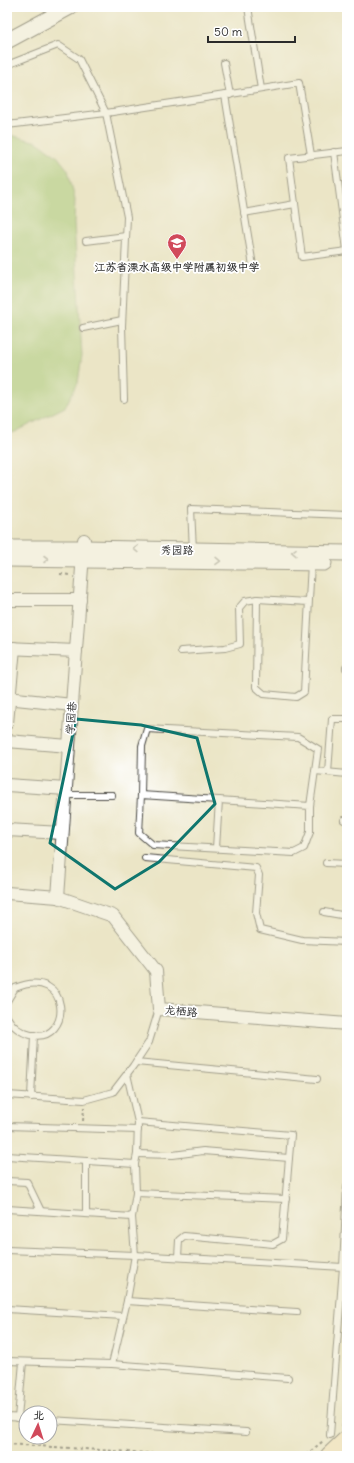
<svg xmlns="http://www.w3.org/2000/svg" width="354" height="1463" font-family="Delius,'LXGW WenKai TC',sans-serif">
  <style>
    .green { fill: #a0c873; stroke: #667a4f }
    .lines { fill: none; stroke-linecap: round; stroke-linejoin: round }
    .service-casing { stroke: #484742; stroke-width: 8 }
    .minor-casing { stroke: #484742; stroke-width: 14 }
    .tertiary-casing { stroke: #484742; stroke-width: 17 }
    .secondary-casing { stroke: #484742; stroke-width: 19 }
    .path { stroke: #484742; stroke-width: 2; stroke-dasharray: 3 3; stroke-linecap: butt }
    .service { stroke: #fff; stroke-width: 6 }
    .minor { stroke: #fff; stroke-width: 12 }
    .tertiary { stroke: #fff; stroke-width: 15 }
    .secondary { stroke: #f9e7c3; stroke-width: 17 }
    .oneway { stroke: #a0a0a0 }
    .marked { fill: none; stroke: #0f766e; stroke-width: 3; stroke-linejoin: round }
    .labels { text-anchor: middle; stroke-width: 3.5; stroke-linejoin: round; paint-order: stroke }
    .poi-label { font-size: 11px; font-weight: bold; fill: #2b2b2b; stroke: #fff }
    .street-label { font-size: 11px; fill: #2b2b2b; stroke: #fff }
  </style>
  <rect width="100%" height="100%" fill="#fff"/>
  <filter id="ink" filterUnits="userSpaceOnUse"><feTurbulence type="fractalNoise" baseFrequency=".025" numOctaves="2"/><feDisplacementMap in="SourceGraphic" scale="8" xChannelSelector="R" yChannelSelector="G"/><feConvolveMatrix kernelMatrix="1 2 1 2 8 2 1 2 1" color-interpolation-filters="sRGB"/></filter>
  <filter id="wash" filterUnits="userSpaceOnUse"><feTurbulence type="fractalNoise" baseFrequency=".012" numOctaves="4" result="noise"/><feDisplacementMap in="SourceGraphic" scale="16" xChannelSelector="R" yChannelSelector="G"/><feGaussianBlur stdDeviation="0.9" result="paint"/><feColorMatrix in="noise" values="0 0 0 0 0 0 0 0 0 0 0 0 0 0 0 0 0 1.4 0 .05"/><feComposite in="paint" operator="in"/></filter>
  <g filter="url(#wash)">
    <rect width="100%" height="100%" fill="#ebe5c6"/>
    <!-- green -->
    <polygon class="green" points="7,134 37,142 57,156 68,170 75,200 74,223 82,355 78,383 65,407 15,432 7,434"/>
  </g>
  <g filter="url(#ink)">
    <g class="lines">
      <!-- service casing -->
      <g class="service-casing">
        <g id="service">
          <polyline points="248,7 261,89"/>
          <polyline points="224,63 230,95"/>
          <polyline points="7,65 58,45 79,59 106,113 7,125"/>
          <polyline points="347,151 289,158 302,257 347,251"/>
          <polyline points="334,152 347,250"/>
          <polyline points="244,213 295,204"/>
          <polyline points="86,241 126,236"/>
          <polyline points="253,266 225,95 299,83 311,155"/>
          <polyline points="83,328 122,320"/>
          <polyline points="124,399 122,326 127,217 106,113 225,95"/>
          <polyline points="193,550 191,509 347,515"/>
          <polyline points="308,602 257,599 256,687 264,694 296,697 304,692 311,563"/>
          <polyline points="181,651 225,648 240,644 239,608 245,601 257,599"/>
          <polyline points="346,668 347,668"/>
          <polyline points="315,771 347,774"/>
          <polyline points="328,772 332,719 347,719"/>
          <polyline points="65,795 112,795"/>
          <polyline points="141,795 310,806 318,749 298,737 147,729 142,746 141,795 139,833 153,845 294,853 304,848 310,832 310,806"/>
          <polyline points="344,820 347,821"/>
          <polyline points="216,848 219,800"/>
          <polyline points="145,858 256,868 259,875 256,913 260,930 302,940 347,942"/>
          <polyline points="326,863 347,864"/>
          <polyline points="324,912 347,916"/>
          <path d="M 7,1001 L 15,988 C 72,964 73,1044 31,1035 C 21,1033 12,1026 7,1017"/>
          <polyline points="136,1062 317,1079"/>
          <polyline points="7,1095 84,1100 113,1092 133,1066 149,1042 159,1009"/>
          <polyline points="31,1097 34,1035"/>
          <polyline points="138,1122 291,1135 282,1239 273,1244 184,1236 179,1240 178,1257"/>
          <polyline points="7,1126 138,1130"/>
          <polyline points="137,1154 173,1155 203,1151 289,1158"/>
          <polyline points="7,1156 135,1164"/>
          <polyline points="7,1181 27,1182 41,1211"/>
          <polyline points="136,1193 286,1199"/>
          <polyline points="7,1209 132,1217"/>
          <polyline points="86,1214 86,1161"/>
          <polyline points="7,1250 135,1255 343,1267"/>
          <polyline points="127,1301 297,1312"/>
          <polyline points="7,1309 123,1316"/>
          <polyline points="7,1361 112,1364 288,1378"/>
          <polyline points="112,1364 127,1301 135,1255 132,1217 136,1193 135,1164 137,1154 138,1122 127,1074"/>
          <polyline points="7,1417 26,1418"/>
          <polyline points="18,1418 23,1362"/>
          <polyline points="50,1420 246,1432"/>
          <polyline points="330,1435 343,1267 347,1186"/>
        </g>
      </g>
      <!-- minor casing -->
      <g class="minor-casing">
        <g id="minor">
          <polyline points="7,600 80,600"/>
          <polyline points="7,648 76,651"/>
          <polyline points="7,698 72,705"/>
          <polyline points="7,723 14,648"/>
          <polyline points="7,741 69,746"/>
          <polyline points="7,785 66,789"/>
          <polyline points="7,830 62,833"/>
          <polyline points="7,893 58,897 113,916 156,971 159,1009 347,1024"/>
          <polyline points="58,897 84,540"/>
        </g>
      </g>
      <!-- tertiary casing -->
      <g class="tertiary-casing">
        <g id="tertiary">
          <polyline points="7,41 70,7"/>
          <polyline points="7,548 84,548 347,553"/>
          <polyline points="7,559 324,563"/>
        </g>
      </g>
      <!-- secondary casing -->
      <g class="secondary-casing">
        <polyline id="secondary" points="329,1456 347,1439"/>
      </g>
      <!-- path -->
      <g class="path">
        <polyline points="60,574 70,575"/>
        <polyline points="83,1121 84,1107"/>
        <polyline points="342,1426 347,1418"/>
        <polyline points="7,1444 193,1456"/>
        <polyline points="300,1456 306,1455 323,1441"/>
      </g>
      <!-- service -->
      <use href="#service" class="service"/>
      <!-- minor -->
      <use href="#minor" class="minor"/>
      <!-- tertiary -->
      <use href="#tertiary" class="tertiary"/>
      <!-- secondary -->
      <use href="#secondary" class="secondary"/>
    </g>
    <!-- one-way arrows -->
    <defs><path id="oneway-chevron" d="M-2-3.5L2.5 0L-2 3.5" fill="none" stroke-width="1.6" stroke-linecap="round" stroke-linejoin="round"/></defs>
    <g class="oneway">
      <use href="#oneway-chevron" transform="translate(136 549) rotate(-179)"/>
      <use href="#oneway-chevron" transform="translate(294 552) rotate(-179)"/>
      <use href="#oneway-chevron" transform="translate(46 559)"/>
      <use href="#oneway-chevron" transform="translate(218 561) rotate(1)"/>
    </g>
  </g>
  <!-- marked area -->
  <path d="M0 0H354V1463H0ZM 76,719 L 141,725 L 197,738 L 215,804 L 159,862 L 115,889 L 50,843 Z" fill="#ebe5c6" fill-opacity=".55" fill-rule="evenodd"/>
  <path class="marked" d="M 76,719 L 141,725 L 197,738 L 215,804 L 159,862 L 115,889 L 50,843 Z"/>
  <!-- icons -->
  <defs>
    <g id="school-pin" transform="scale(1)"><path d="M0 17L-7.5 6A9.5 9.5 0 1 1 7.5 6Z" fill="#d1495b" stroke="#fff"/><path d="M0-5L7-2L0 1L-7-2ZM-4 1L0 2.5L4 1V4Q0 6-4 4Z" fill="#fff"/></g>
  </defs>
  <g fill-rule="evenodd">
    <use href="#school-pin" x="177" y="243"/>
  </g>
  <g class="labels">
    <!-- poi labels -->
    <g class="poi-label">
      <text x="177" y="271">江苏省溧水高级中学附属初级中学</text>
    </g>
    <!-- street labels -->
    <g class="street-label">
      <text transform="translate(177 550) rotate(1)" y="4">秀园路</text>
      <text transform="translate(71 718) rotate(-86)" y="4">学园巷</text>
      <text transform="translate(181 1011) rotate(5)" y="4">龙栖路</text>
    </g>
  </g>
  <!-- margin -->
  <rect width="354" height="1463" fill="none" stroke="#fff" stroke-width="24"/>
  <!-- north arrow -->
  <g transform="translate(38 1425) rotate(4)"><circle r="19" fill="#ffffff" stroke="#aaaaaa"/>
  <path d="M0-3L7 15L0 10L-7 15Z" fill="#d1495b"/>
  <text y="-6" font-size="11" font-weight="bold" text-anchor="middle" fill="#2b2b2b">北</text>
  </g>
  <!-- scale -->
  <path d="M208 36v6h87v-6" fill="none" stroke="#2b2b2b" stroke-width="2"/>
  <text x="214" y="36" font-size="12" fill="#2b2b2b" stroke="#ffffff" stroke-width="3" paint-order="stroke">50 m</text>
</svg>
